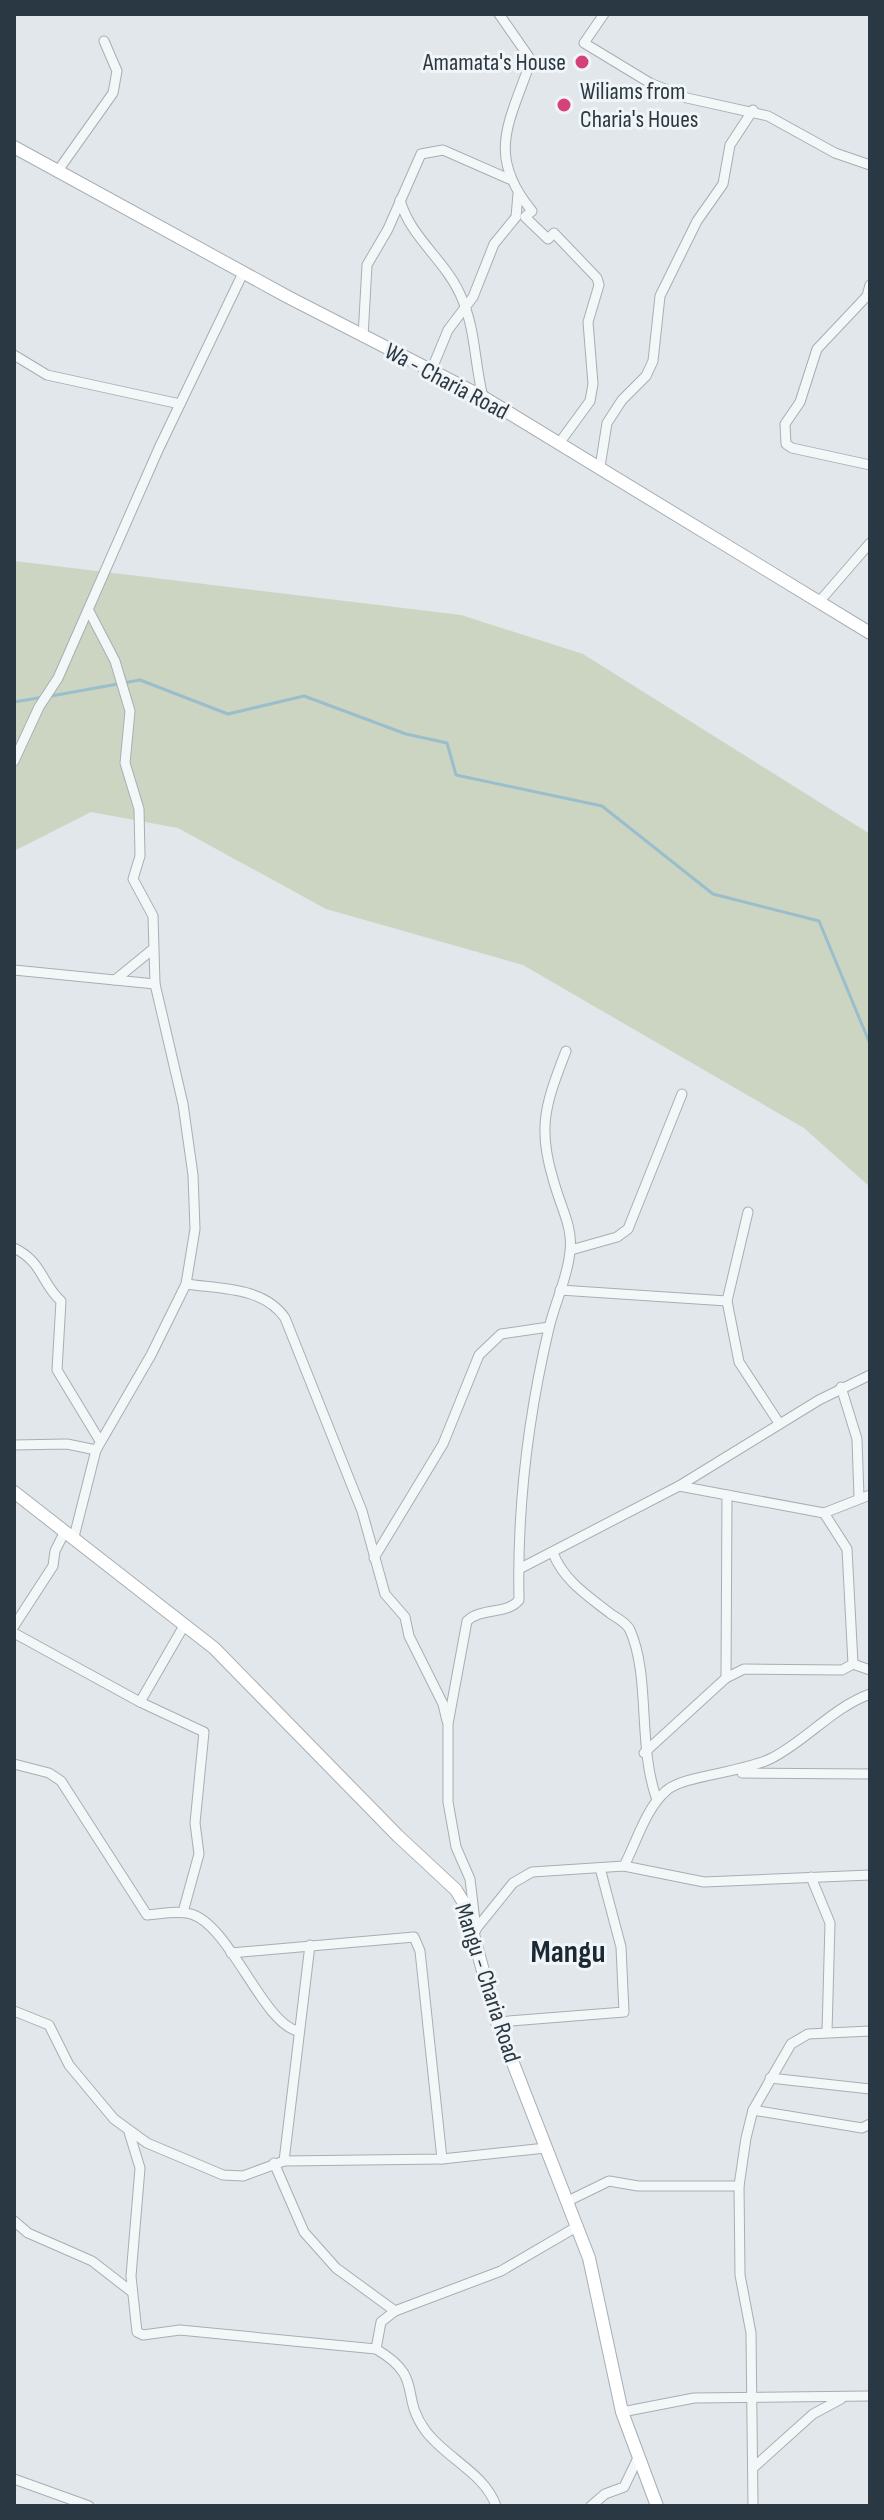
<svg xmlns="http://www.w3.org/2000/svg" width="884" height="2520" font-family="'Sofia Sans Condensed',sans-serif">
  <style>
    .green { fill: #cbd5c2 }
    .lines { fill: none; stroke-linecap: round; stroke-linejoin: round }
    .stream { stroke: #9bbecc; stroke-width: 3 }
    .street-casing { stroke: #a6afb5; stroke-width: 11 }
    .secondary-casing { stroke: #a6afb5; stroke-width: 14 }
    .street { stroke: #f4f7f8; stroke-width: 9 }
    .secondary { stroke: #fff; stroke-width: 12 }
    .poi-dot { fill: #d54179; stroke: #f1f5f8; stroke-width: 3 }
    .labels { text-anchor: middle; stroke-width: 6; stroke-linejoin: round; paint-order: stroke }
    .poi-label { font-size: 24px; fill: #293843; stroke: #f1f5f8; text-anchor: end }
    .street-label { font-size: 24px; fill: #293843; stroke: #f1f5f8 }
    .district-label { font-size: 32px; font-weight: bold; fill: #1b2934; stroke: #f1f5f8 }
  </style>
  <rect width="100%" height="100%" fill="#e1e7eb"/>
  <!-- green -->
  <polygon class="green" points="14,561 461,615 583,654 870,834 870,1187 804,1128 523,965 326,909 178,828 91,812 14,851"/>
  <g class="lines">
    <!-- stream -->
    <g class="stream">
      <polyline points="51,696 140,680 228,714 304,696 406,734 447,743 456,775 602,806 713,894 819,921 870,1044"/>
      <polyline points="14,702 44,697"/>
    </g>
    <!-- street casing -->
    <g class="street-casing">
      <g id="street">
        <path d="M 499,14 L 531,60 C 510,122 485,154 532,211 L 525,217 L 548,239 L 554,233 L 597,278 L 599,285 L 588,322 L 593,384 L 590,401 L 560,442"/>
        <polyline points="604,14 584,43 650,83 687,98 768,116 835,153 870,165"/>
        <polyline points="57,172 113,93 117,71 104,41"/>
        <path d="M 400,200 C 410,237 444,259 460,294 C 476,328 474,362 483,397"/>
        <polyline points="870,285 867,296 817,349 800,402 785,424 786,444 792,448 870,465"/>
        <polyline points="363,337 367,265 388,229 421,154 443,150 509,179"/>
        <polyline points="14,355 47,375 180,404"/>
        <polyline points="431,371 448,330 473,297 494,244 516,217 518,194"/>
        <polyline points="600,467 607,423 622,400 646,376 653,361 660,296 697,221 723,184 730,145 753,110"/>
        <polyline points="819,602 870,543"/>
        <polyline points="14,761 39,707 58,678 159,448 243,273"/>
        <polyline points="14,970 155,984"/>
        <polyline points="115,980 153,949"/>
        <path d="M 14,1248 C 43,1262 41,1283 61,1301 L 57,1370 L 100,1441"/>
        <polyline points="571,1250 617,1237 628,1229 682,1094"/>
        <path d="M 186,1284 C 220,1289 264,1287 285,1318 L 362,1511 L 385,1594 L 405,1617 L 409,1636 L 443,1704 L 447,1721"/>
        <polyline points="560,1290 727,1301 748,1212"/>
        <polyline points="727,1301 739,1362 779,1423"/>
        <polyline points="841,1387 857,1439 859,1497"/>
        <polyline points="14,1445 67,1444 96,1450"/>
        <polyline points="679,1486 824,1513 870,1495"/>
        <polyline points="824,1513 847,1549 853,1664"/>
        <polyline points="74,1537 96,1450 151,1355 186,1284 195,1229 193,1175 183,1104 155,984 153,916 133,879 140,856 139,809 125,763 130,711 115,661 89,611"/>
        <path d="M 553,1553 C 564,1581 588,1596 611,1614 C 617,1618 627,1623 630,1630 C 651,1678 637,1745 657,1800"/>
        <polyline points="374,1558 443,1444 479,1355 501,1334 549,1327"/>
        <polyline points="519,1569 679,1486 819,1400 870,1375"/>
        <polyline points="14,1626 53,1566 55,1551 65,1531"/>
        <polyline points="14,1633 140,1702 204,1732 195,1823 199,1854 183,1912"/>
        <polyline points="726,1678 727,1495"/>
        <polyline points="140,1702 185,1624"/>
        <polyline points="644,1753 726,1678 744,1669 842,1670 853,1664 870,1670"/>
        <path d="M 14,1764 L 49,1773 L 61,1781 L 147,1915 C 161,1914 177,1910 191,1914 C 230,1925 263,2024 298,2031"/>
        <polyline points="742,1773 870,1774"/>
        <path d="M 624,1866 C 636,1843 646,1808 666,1791 C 683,1775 743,1773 772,1758 C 807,1740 832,1708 870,1694"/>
        <polyline points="811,1877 830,1923 827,2032"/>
        <polyline points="476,1929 513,1883 532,1872 624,1866 704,1882 870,1875"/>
        <path d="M 476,1930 L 470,1879 L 456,1847 L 448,1802 L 448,1724 L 467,1621 C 482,1607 507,1615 519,1600 C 517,1509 528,1417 549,1328 C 555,1302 568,1277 570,1251 C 573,1231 563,1211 557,1192 C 537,1130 543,1110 566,1051"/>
        <polyline points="231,1953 414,1937 420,1951 442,2159"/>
        <polyline points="14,2011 49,2025 69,2065 114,2119 147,2143 223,2175 243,2176 284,2161 442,2159 546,2148"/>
        <polyline points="497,2022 624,2012 621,1947 600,1868"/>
        <polyline points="770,2078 870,2089"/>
        <polyline points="753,2110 862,2128 870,2124"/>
        <path d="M 129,2132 L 140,2168 L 131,2276 L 137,2332 L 143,2335 L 180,2330 L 376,2349 C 425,2378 399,2394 425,2430 C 444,2457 485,2473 496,2506"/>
        <polyline points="284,2161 310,1945"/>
        <polyline points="274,2163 304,2232 336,2268 395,2311"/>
        <polyline points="568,2201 609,2181 638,2186 739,2186"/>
        <polyline points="14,2221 28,2233 92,2261 132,2292"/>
        <polyline points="376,2349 381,2322 395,2311 501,2271 578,2226"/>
        <polyline points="622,2412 694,2398 870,2396"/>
        <polyline points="753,2468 813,2414 841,2399"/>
        <polyline points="14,2479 89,2506"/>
        <polyline points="591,2506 605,2494 624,2487 637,2460"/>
        <polyline points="753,2506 751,2333 740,2275 739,2186 746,2138 753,2110 791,2044 808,2034 870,2031"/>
      </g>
    </g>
    <!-- secondary casing -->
    <g class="secondary-casing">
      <g id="secondary">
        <polyline points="14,147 288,297 483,397 870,633"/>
        <polyline points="14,1492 214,1648 398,1836 456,1890 465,1905 497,2022 589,2258 622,2412 657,2506"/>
      </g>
    </g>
    <!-- street -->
    <use href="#street" class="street"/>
    <!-- secondary -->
    <use href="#secondary" class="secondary"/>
  </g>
  <!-- markers -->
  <g class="poi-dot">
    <circle cx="582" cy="62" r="8"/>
    <circle cx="564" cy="105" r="8"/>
  </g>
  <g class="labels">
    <!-- poi labels -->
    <g class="poi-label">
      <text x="566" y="70">Amamata's House</text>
      <text x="580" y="99" text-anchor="start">Wiliams from<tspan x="580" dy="28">Charia's Houes</tspan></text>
    </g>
    <!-- street labels -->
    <g class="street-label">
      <text transform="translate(447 381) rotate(28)" y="8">Wa - Charia Road</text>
      <text transform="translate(488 1983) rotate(72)" y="8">Mangu - Charia Road</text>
    </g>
    <!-- district labels -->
    <g class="district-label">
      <text x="568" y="1962">Mangu</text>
    </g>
  </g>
  <!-- border -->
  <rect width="884" height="2520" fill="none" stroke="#293843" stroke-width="32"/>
</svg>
